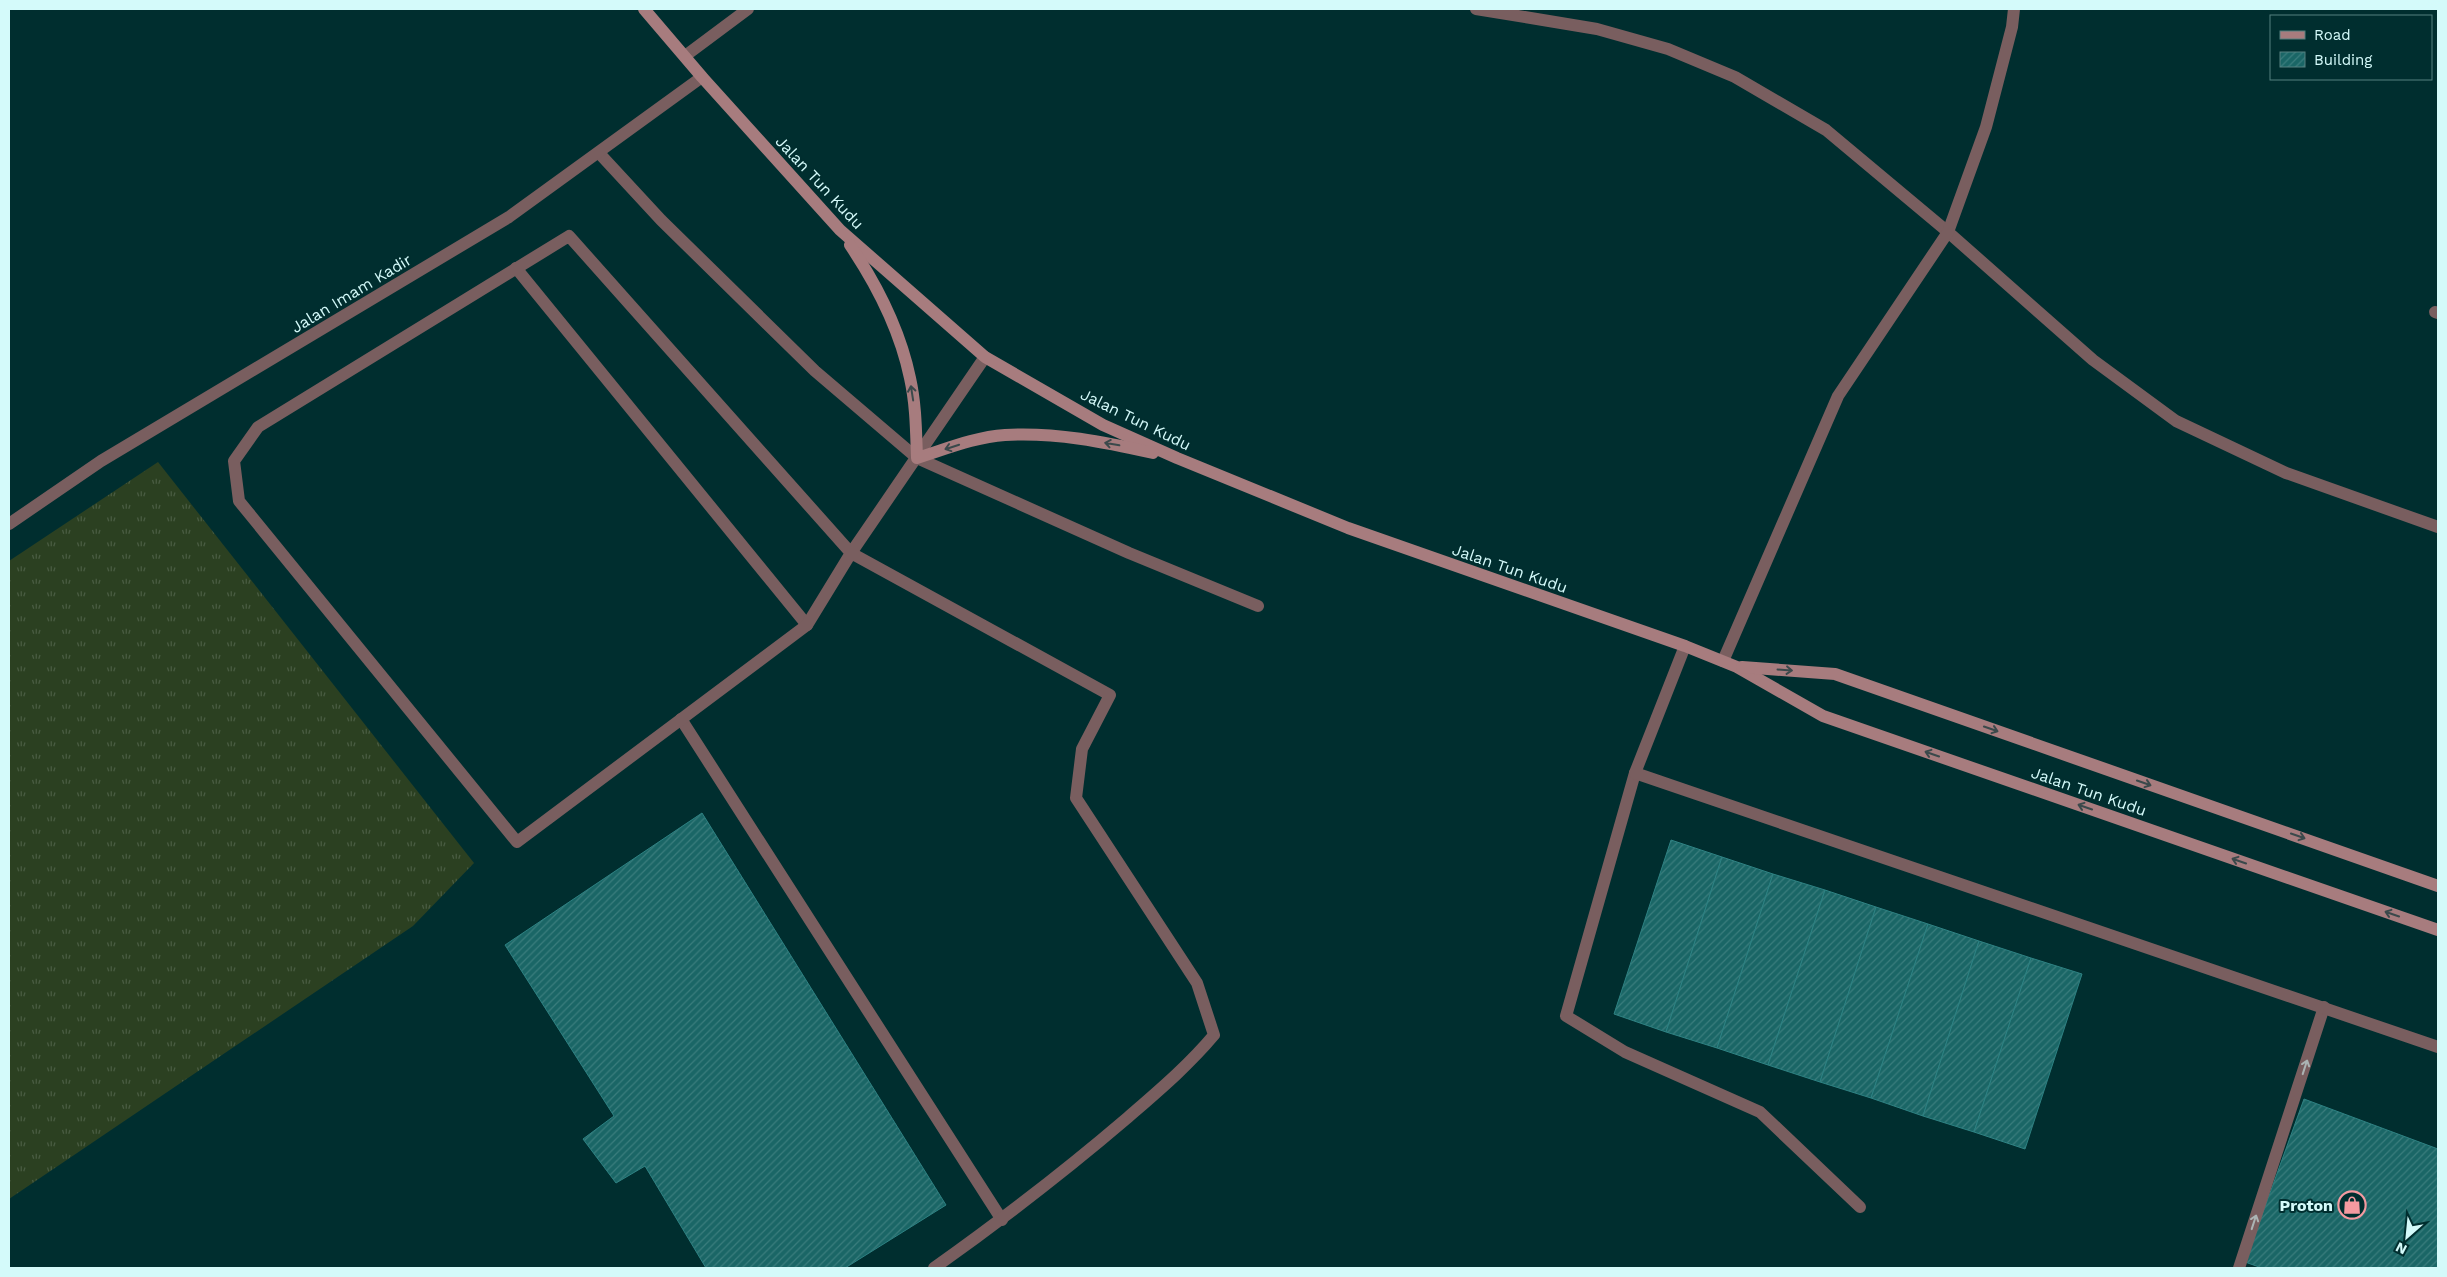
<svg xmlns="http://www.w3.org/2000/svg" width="2447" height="1277" font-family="'Work Sans',sans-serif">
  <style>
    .grass { fill: url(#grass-tufts) }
    .building { fill: url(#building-hatch); stroke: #2e8283 }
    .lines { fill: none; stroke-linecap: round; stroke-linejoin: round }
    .lane { stroke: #795e5f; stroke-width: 12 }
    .street { stroke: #795e5f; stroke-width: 12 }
    .secondary { stroke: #a77c7e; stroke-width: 12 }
    .oneway { stroke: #3a494b }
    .oneway2 { stroke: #abb4b4 }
    .labels { text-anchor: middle; stroke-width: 4; stroke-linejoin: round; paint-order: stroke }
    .street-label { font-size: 16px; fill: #d4fafa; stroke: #002e2f }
    .poi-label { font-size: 16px; font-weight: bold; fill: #d4fafa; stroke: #002e2f; text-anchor: end }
  </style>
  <defs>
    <pattern id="grass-tufts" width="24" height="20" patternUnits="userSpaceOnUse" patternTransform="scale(1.25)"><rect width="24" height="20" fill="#2b4021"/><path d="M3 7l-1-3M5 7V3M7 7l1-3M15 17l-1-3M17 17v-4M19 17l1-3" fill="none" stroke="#495c42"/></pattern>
    <pattern id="building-hatch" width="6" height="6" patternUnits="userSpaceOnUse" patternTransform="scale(1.25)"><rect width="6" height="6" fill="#1a6666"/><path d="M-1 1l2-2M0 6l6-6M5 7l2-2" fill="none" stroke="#3a7d7d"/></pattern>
  </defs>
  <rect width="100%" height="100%" fill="#002e2f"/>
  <!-- grass -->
  <polygon class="grass" points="158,462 474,863 413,926 9,1199 9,561"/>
  <!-- building -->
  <g class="building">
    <polygon points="702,813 946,1205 845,1268 706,1268 645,1166 616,1183 583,1139 614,1116 505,945"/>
    <polygon points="1671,840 1722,857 1666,1032 1614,1014"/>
    <polygon points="1722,857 1773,874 1717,1048 1666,1032"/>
    <polygon points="1773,874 1825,890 1768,1065 1717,1048"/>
    <polygon points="1825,890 1876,907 1820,1082 1768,1065"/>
    <polygon points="1876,907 1928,924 1871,1098 1820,1082"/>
    <polygon points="1928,924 1979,941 1923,1116 1871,1098"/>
    <polygon points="1979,941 2031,958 1974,1132 1923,1116"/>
    <polygon points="2031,958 2082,974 2025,1149 1974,1132"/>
    <polygon points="2304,1099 2438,1149 2438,1268 2262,1268 2245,1262"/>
  </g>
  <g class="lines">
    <!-- lane -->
    <g class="lane">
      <polyline points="599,153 661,220 815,371 917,458 1129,553 1258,606"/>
      <polyline points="516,268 807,625"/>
      <polyline points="681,719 1002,1220"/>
      <polyline points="1635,773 1566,1016 1625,1052 1760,1112 1860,1207"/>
      <path d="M 934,1268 C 1000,1221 1064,1172 1126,1119 C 1157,1092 1187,1067 1214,1035 L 1197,983 L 1076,798 L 1082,749 L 1110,695 L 851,553 L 569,236 L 258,427 L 234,461 L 239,501 L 517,842 L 807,625 L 851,553 L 985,357"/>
      <polyline points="2239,1268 2324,1007"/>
    </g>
    <!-- street -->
    <g class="street">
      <polyline points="1476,9 1597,29 1668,49 1735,77 1826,130 1948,232 2093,360 2176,421 2286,473 2438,527"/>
      <polyline points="685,56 748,9"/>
      <polyline points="2435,312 2438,313"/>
      <polyline points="9,524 101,461 509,217 702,77"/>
      <polyline points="1685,646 1635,773 2438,1047"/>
      <polyline points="1723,661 1838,396 1948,232 1986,127 2012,27 2014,9"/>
    </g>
    <!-- secondary -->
    <g class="secondary">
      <polyline points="644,9 702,77 840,230 985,357 1103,425 1177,458 1348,528 1685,646 1737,667 1823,716 2438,930"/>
      <path d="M 850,245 C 877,285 900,330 910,378 C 916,405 916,431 917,458 C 946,449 975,437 1005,435 C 1055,432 1105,442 1153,453"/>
      <polyline points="1742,667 1835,674 2438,886"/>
    </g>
  </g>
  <!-- one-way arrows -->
  <defs><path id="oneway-shaft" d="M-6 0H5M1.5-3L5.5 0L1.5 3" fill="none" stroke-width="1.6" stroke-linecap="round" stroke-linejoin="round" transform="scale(1.25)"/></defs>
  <g class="oneway">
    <use href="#oneway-shaft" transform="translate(912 393) rotate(-99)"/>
    <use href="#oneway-shaft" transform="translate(1112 444) rotate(-170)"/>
    <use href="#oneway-shaft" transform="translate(952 447) rotate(162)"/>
    <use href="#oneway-shaft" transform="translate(1785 670) rotate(4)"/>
    <use href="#oneway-shaft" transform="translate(1991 729) rotate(19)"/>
    <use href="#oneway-shaft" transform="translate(1932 754) rotate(-161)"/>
    <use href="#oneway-shaft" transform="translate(2144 783) rotate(19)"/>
    <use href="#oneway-shaft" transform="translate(2085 807) rotate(-161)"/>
    <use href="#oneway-shaft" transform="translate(2298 836) rotate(19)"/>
    <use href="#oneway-shaft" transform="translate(2239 861) rotate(-161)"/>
    <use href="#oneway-shaft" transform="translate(2392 914) rotate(-161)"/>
  </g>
  <g class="oneway2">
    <use href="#oneway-shaft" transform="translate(2305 1067) rotate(-72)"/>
    <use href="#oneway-shaft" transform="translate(2254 1222) rotate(-72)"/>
  </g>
  <!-- icons -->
  <defs>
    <g id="shop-ring" transform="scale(1.4375)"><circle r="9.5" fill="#002e2f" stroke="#f49aa0" stroke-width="1.5"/><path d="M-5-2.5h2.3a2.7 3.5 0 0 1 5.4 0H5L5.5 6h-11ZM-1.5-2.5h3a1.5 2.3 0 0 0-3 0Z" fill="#f49aa0"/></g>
  </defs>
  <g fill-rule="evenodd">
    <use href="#shop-ring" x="2352" y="1205"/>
  </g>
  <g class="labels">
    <!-- street labels -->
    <g class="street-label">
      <text transform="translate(820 182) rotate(47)" y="6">Jalan Tun Kudu</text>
      <text transform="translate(351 293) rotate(-31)" y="6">Jalan Imam Kadir</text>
      <text transform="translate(1136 419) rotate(26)" y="6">Jalan Tun Kudu</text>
      <text transform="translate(1510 568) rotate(19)" y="6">Jalan Tun Kudu</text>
      <text transform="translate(2089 791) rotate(19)" y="6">Jalan Tun Kudu</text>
    </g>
    <!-- poi labels -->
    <g class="poi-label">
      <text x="2333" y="1211">Proton</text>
    </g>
  </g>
  <!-- border -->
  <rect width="2447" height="1277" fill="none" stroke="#d4fafa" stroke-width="20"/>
  <!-- legend -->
  <rect x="2270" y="15" width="162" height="65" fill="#002e2f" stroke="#558080"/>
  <rect x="2280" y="31" width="25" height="8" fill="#a77c7e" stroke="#558080"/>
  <text x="2314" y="40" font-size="15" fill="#d4fafa">Road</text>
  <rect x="2280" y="52" width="25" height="15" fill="url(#building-hatch)" stroke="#558080"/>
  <text x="2314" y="65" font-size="15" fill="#d4fafa">Building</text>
  <!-- north arrow -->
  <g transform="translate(2407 1237) rotate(207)" stroke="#002e2f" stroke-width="4" paint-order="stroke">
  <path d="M0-4L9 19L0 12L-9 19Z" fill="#d4fafa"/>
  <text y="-8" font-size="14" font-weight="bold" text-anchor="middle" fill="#d4fafa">N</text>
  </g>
</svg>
